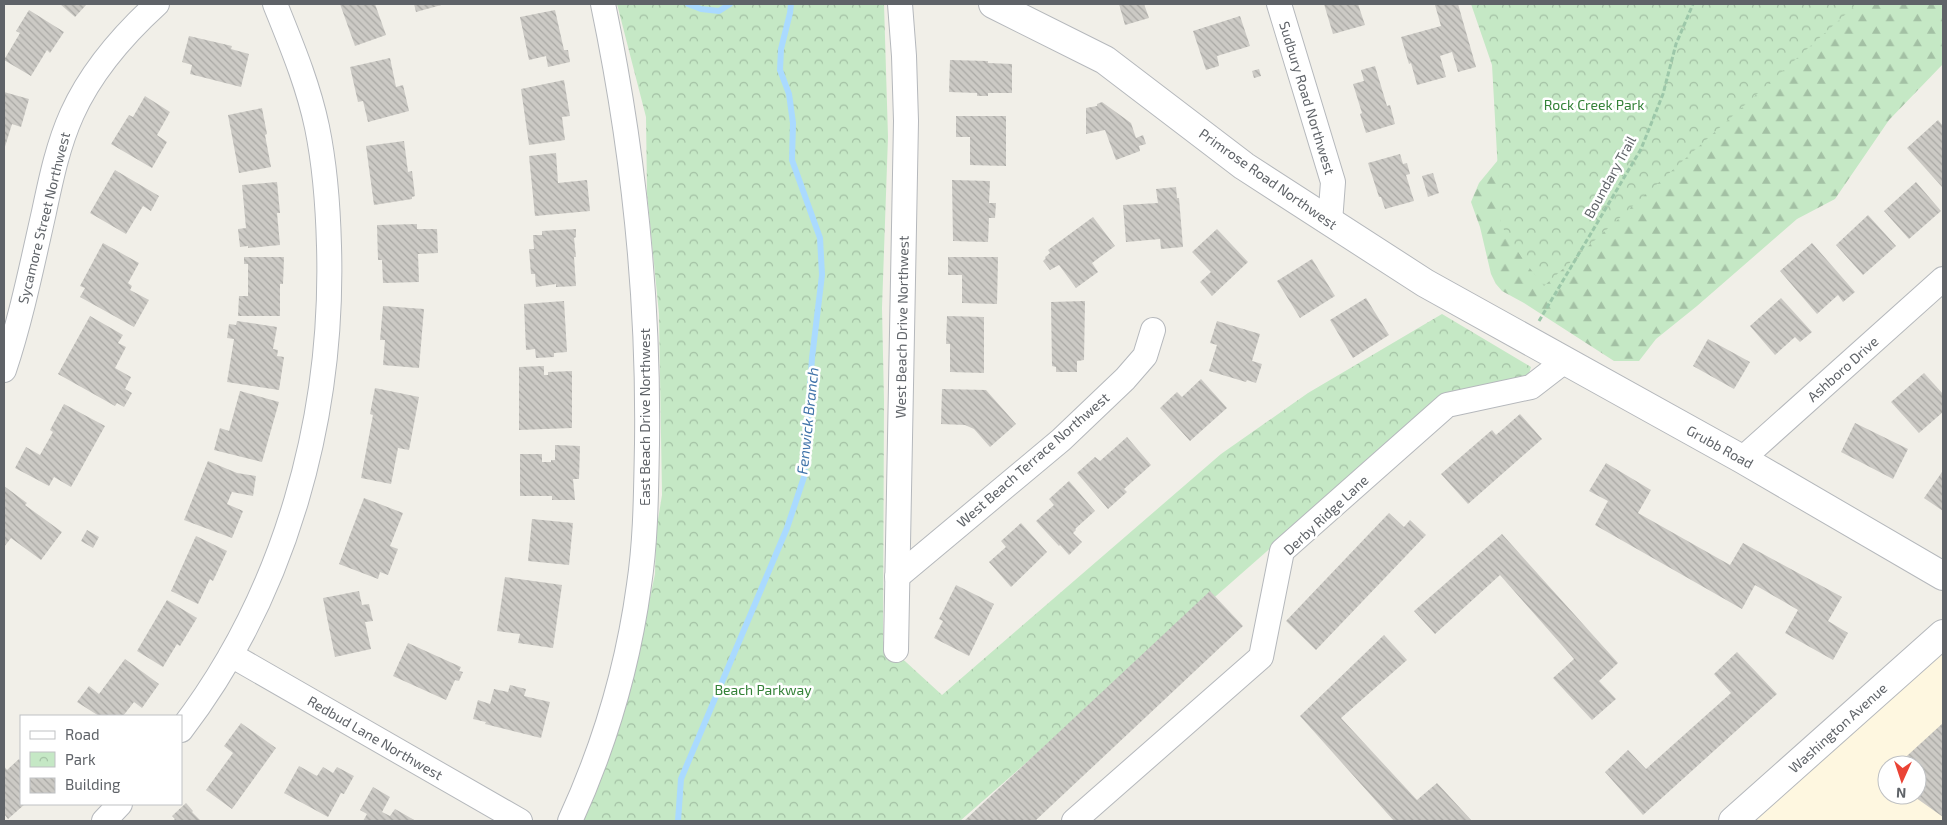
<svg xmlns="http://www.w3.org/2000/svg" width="1947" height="825" font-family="'Exo 2',sans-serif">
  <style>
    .commercial { fill: #fef7e0; fill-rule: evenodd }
    .forest { fill: url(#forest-firs) }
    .park { fill: url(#park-crowns) }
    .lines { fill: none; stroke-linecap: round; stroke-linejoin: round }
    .stream { stroke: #aadaff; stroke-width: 6 }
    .building { fill: url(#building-back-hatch) }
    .minor-casing { stroke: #b5b8bc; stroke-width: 26 }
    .tertiary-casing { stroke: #b5b8bc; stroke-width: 30 }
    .path { stroke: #9cc7a9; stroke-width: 3; stroke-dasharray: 5 2.5; stroke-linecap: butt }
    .minor { stroke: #fff; stroke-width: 24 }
    .tertiary { stroke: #fff; stroke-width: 28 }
    .labels { text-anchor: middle; stroke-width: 5; stroke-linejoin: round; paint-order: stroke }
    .street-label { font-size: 14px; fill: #5f6368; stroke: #fff }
    .park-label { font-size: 14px; fill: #348238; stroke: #fff }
    .water-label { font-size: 15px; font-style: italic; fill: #4174aa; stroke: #fff }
  </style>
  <defs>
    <pattern id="forest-firs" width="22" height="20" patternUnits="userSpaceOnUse" patternTransform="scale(1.25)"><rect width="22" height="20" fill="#c5e8c5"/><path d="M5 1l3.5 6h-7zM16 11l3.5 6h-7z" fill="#a3c0a4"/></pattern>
    <pattern id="park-crowns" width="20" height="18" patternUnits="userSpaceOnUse" patternTransform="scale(1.25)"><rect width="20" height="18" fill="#c5e8c5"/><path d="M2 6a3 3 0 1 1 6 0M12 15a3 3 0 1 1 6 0" fill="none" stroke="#a3c0a4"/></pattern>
    <pattern id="building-back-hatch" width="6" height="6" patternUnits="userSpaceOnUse" patternTransform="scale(1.25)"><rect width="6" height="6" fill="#cccac5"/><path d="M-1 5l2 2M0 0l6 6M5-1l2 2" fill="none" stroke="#a9a8a4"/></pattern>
  </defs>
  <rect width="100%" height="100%" fill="#f1efe8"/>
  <!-- commercial -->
  <path class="commercial" d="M 1943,635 L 1943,821 L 1736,821 ZM 1887,765 L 1917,765 L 1917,795 L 1887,795 Z"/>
  <!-- forest -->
  <polygon class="forest" points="1473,4 1943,4 1943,64 1889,120 1835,199 1797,219 1697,306 1656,339 1639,361 1614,361 1524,303 1502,291 1496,284 1491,274 1480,227 1471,202 1479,183 1503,154 1502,93"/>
  <!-- park -->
  <g class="park">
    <polygon points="617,4 884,4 888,137 882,308 884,401 883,641 942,695 1221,454 1308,393 1442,314 1531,367 1528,377 1447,393 960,821 581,821 617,736 633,677 655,574 656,532 662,495 659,314 647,193 646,117"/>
    <polygon points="1471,4 1857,4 1544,286 1524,261 1501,225 1492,65"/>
  </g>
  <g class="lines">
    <!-- stream -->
    <g class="stream">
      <polyline points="688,4 701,9 719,11 730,4"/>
      <polyline points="678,821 681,779 787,528 804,477 812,358 822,275 820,238 792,160 793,123 789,94 780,70 781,49 790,13 791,4"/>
    </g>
  </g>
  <!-- building -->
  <g class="building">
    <polygon points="60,4 87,4 75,17"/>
    <polygon points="340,4 375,4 386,35 355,46"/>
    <polygon points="414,4 445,4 416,12"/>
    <polygon points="1119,4 1144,4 1149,18 1125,25"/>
    <polygon points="1324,4 1358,4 1365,25 1333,34"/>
    <polygon points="1441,4 1458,4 1476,67 1458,72 1452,52 1440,56 1446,77 1417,85 1411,63 1409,64 1401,37 1441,26 1435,5"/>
    <polygon points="29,10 64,32 50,53 47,50 31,76 4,60 20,33 16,31"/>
    <polygon points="555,10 564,50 568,50 570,62 548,67 546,56 529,60 520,17"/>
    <polygon points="1240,16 1250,46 1217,56 1219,66 1206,70 1193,31"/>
    <polygon points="189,36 232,46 231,49 249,54 241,87 190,74 192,65 182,62"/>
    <polygon points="390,58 396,87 403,85 409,111 368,122 363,101 358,102 350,67"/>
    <polygon points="950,60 988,61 988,63 1012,64 1012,93 988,93 988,96 977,96 977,93 949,92"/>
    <polygon points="1375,66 1387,106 1390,105 1395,124 1366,133 1360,114 1362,113 1353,84 1364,81 1361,70"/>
    <polygon points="1259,69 1261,76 1254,78 1252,71"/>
    <polygon points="564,80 570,116 562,117 565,140 529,145 521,89"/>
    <polygon points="4,92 29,99 21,127 12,124 4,150"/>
    <polygon points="145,96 170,112 157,135 167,142 152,168 111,144 129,115 133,117"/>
    <polygon points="1102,102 1131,123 1136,138 1143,135 1146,144 1139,146 1140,151 1116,160 1105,130 1086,134 1086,108 1097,106 1097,104"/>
    <polygon points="262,108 267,134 265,135 271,167 239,173 228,115"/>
    <polygon points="956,116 1006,116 1006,166 970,165 970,137 956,137"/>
    <polygon points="1938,120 1943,126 1943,188 1907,148"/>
    <polygon points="404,141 408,172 412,171 415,196 412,197 412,199 374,205 366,146"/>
    <polygon points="556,153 558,183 587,180 590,211 535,216 529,156"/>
    <polygon points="1400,154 1403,164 1407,163 1410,174 1406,175 1414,201 1385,209 1381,197 1379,197 1368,163"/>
    <polygon points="115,170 159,196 151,211 143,206 126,234 90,213"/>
    <polygon points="1433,173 1439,193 1428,197 1422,176"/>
    <polygon points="952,180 990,181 989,203 996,203 995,218 989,218 988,242 953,241"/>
    <polygon points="277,182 280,213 277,213 280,245 248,248 248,246 240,247 238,229 246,228 242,185"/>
    <polygon points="1916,182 1941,211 1909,239 1884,211"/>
    <polygon points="1176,187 1177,198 1179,198 1183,247 1161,249 1160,239 1126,242 1123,205 1158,203 1156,189"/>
    <polygon points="1868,215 1896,246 1863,275 1836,245"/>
    <polygon points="1093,217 1115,246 1092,263 1098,272 1076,288 1059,265 1050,270 1043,261 1046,258 1045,257 1050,253 1048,250"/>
    <polygon points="417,224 417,229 437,229 438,253 418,254 419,282 383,283 382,260 378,260 377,225"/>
    <polygon points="576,229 576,237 574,238 576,257 574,257 576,286 556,287 556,284 536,287 535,274 531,274 529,249 534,249 533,235 542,235 542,231"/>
    <polygon points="1217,229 1248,262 1212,296 1200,282 1211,272 1192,252"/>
    <polygon points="103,243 139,263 128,283 132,286 130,290 149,300 134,327 80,297 85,288 80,286"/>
    <polygon points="1812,243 1855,292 1843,302 1838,295 1817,314 1780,271"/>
    <polygon points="244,257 284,257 283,284 280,284 280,316 238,316 239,296 248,296 248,264 244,264"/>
    <polygon points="948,257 998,257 997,304 962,303 962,275 948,275"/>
    <polygon points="1312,259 1335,296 1300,318 1277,281"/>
    <polygon points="1366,298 1389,335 1353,358 1330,320"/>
    <polygon points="1781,298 1812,332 1800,342 1795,337 1775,355 1750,326"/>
    <polygon points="564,301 567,352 554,353 554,357 536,358 535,349 526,350 524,304"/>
    <polygon points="1085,301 1084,360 1077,361 1077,372 1056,372 1056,367 1052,366 1051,302"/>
    <polygon points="383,306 424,309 419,368 383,365 385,340 380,340"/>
    <polygon points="90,316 123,335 118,343 126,347 115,368 131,377 125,389 132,393 124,407 117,403 115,406 58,374"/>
    <polygon points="947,316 984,317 984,373 950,372 950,344 946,344"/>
    <polygon points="237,321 277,327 273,349 278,350 277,356 284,357 279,390 227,382 234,339 227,338 229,324 236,325"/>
    <polygon points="1217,321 1260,334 1252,361 1262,364 1256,383 1247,380 1246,382 1209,371 1217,345 1210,343"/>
    <polygon points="1708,339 1750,362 1734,389 1693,366"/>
    <polygon points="544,366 544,375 548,375 548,372 572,371 572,428 519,430 519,367"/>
    <polygon points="1924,373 1943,394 1943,412 1919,433 1891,402"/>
    <polygon points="1201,379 1227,408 1190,441 1160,408 1177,392 1182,397"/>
    <polygon points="375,388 419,397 409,450 398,448 391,484 361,478 373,415 370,414"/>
    <polygon points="942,389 986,390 1016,424 990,447 974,429 965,425 941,424"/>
    <polygon points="240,391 279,402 262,462 214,450 220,428 229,431"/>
    <polygon points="64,404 105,426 71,487 54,477 49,486 15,468 26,447 40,455 53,432 50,430"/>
    <polygon points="1520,414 1542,439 1468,504 1441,474 1492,430 1496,435"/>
    <polygon points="1855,423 1908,449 1893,479 1841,452"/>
    <polygon points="1127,437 1151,465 1124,489 1127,492 1108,509 1077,473 1095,457 1100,461"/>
    <polygon points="555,445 580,446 579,479 573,479 575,500 552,500 552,496 520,496 520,454 542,454 542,462 551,462 551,460 555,460"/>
    <polygon points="208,461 237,473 256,476 253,496 232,492 227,504 243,511 232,538 184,520"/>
    <polygon points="1606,463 1651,490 1638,513 1730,565 1743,543 1842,597 1828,621 1848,633 1833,660 1785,633 1798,610 1755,585 1742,609 1595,525 1608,501 1589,491"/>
    <polygon points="1942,472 1943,473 1943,511 1924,498"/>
    <polygon points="1069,481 1095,511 1075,529 1076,530 1073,533 1082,542 1069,555 1060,545 1059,546 1036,521 1054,505 1049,499"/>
    <polygon points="4,486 27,503 25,505 62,532 41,560 11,538 4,547"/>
    <polygon points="364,498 403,513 390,546 398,549 388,575 380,572 378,579 339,564"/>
    <polygon points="1389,513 1404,527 1410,520 1426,535 1316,650 1286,621"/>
    <polygon points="532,519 573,523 569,565 528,561"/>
    <polygon points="1021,523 1047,552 1011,587 989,562 1006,547 1001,541"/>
    <polygon points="87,530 99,537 93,548 81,541"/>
    <polygon points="1502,534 1618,663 1599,681 1616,699 1592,720 1553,678 1574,659 1500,575 1435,634 1414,611"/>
    <polygon points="196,536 227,551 213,581 210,579 198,604 171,591"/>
    <polygon points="505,577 562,585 553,648 518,643 520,634 497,631"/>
    <polygon points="956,585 994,604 969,656 934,638 943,621 939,619"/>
    <polygon points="359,591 362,605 369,604 373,621 365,622 371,649 335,657 323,598"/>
    <polygon points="1210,591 1243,626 1035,821 964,821"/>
    <polygon points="167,600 197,618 180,646 177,644 163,667 137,651"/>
    <polygon points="1384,635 1407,660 1341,718 1417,800 1437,783 1472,821 1394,821 1300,716"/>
    <polygon points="408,643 461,667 459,671 463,672 459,681 455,680 446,700 393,676"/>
    <polygon points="1737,652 1777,694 1643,815 1605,772 1628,750 1646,769 1731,693 1714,674"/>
    <polygon points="125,659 159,684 142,708 134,702 123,716 99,716 77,702 89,686 99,694"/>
    <polygon points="510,685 526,689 524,696 550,702 541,738 485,724 486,722 473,719 478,700 490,704 494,689 508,692"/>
    <polygon points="241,723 276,748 232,809 206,790 233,753 224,746"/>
    <polygon points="1943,723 1943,817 1912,795 1917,795 1917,765 1897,765"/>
    <polygon points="19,759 21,761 21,804 25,804 8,819 4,814 4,766 7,770"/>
    <polygon points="299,766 317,776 323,767 333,773 337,767 354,776 344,794 341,793 328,817 284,793"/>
    <polygon points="373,787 390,797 382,812 390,816 395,809 416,821 363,821 367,814 360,810"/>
    <polygon points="186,803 193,811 192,812 201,821 173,821 175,819 172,816"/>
  </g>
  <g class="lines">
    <!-- minor casing -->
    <g class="minor-casing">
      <g id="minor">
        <polyline points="1279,4 1333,182 1330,222"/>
        <path d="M 4,370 C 21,319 32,265 44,212 C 51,179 58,145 72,114 C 91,72 123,35 157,4"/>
        <polyline points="1742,459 1943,279"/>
        <polyline points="897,577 1061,440 1125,379 1145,356 1153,330"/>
        <polyline points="896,650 906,121 904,56 900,4"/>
        <polyline points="231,655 520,821"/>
        <path d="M 181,730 C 286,593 334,417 329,246 C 328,206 325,166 317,127 C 308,84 291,44 275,4"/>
        <polyline points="104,821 120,804"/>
        <path d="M 570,821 C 604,747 628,666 639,585 C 646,539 646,491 647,444 C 649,296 633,148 603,4"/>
        <polyline points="1074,821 1261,657 1282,551 1447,405 1531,387 1566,360"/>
      </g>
    </g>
    <!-- tertiary casing -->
    <g class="tertiary-casing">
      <g id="tertiary">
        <polyline points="993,4 1105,60 1244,166 1425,283 1742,459 1943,576"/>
        <polyline points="1733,821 1943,634"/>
      </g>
    </g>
    <!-- path -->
    <polyline class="path" points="1539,321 1641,149 1663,94 1676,44 1693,4"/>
    <!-- minor -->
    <use href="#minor" class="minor"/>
    <!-- tertiary -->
    <use href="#tertiary" class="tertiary"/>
  </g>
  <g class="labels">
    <!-- street labels -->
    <g class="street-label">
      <text transform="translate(1307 98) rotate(73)" y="5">Sudbury Road Northwest</text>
      <text transform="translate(1610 177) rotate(-61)" y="5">Boundary Trail</text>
      <text transform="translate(1268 179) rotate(35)" y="5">Primrose Road Northwest</text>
      <text transform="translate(44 218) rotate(-76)" y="5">Sycamore Street Northwest</text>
      <text transform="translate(902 327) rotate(-89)" y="5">West Beach Drive Northwest</text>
      <text transform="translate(1843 369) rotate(-42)" y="5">Ashboro Drive</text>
      <text transform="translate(645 417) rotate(-90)" y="5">East Beach Drive Northwest</text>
      <text transform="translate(1720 447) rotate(29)" y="5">Grubb Road</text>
      <text transform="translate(1033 460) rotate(-41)" y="5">West Beach Terrace Northwest</text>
      <text transform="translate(1326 515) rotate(-43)" y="5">Derby Ridge Lane</text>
      <text transform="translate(1838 728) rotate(-42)" y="5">Washington Avenue</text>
      <text transform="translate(375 738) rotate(30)" y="5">Redbud Lane Northwest</text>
    </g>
    <!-- park labels -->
    <g class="park-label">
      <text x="1594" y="110">Rock Creek Park</text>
      <text x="763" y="695">Beach Parkway</text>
    </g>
    <!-- water labels -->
    <g class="water-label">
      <text transform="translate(808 421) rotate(-84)" y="5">Fenwick Branch</text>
    </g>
  </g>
  <!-- border -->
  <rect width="1947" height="825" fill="none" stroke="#5f6368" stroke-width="10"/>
  <!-- legend -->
  <rect x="20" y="715" width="162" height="90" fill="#ffffff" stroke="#bfc1c3"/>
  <rect x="30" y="731" width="25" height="8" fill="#ffffff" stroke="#bfc1c3"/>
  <text x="65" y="740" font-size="15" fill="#5f6368">Road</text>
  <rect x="30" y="752" width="25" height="15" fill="url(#park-crowns)" stroke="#bfc1c3"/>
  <text x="65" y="765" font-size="15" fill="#5f6368">Park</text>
  <rect x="30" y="778" width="25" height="15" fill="url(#building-back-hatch)" stroke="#bfc1c3"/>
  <text x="65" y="790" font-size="15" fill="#5f6368">Building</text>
  <!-- north arrow -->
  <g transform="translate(1902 780) rotate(183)"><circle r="24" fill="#ffffff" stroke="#bfc1c3"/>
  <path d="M0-4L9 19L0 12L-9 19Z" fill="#ea4335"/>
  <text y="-8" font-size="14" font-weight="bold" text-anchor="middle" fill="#5f6368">N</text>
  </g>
</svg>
